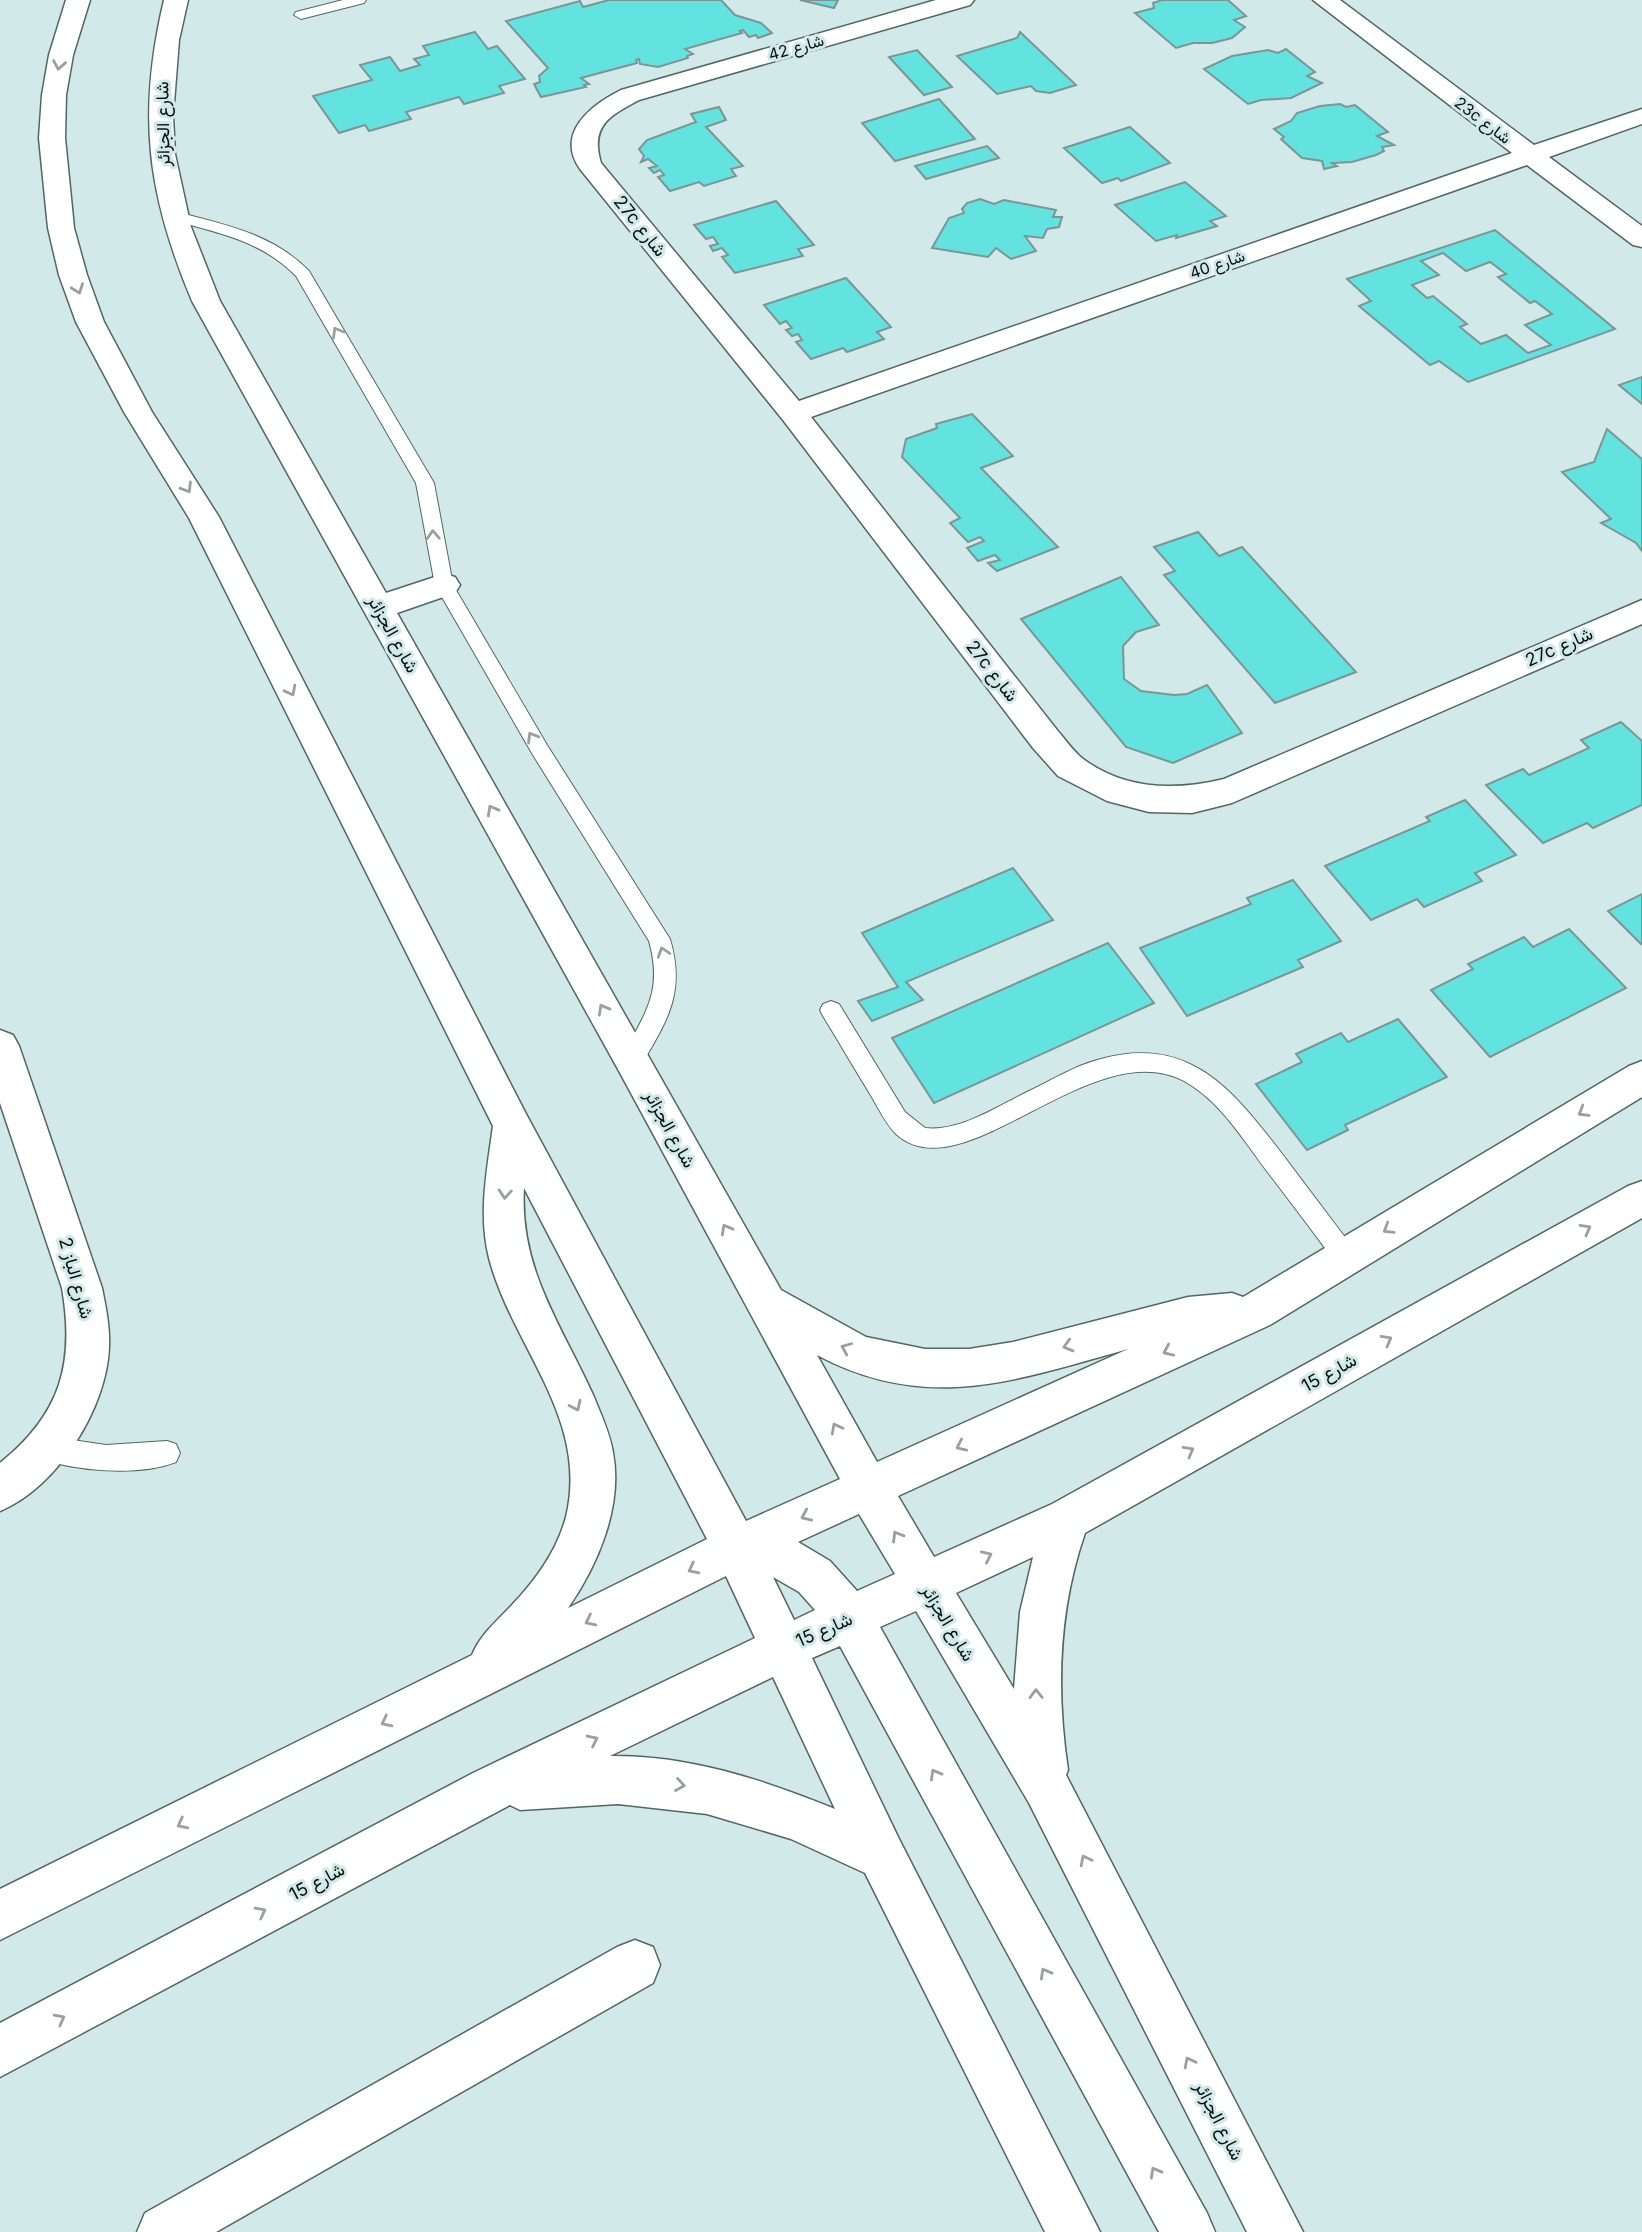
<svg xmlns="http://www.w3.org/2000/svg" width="1642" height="2232" font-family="Inter,Vazirmatn,sans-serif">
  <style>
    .building { fill: #62e3df; stroke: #7e9594; stroke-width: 2; fill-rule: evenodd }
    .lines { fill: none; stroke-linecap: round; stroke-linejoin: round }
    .lane-casing { stroke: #506766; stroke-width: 2 }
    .street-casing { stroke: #506766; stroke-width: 3 }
    .secondary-casing { stroke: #506766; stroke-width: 3 }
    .lane { fill: #fff; fill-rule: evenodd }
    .street { fill: #fff; fill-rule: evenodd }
    .secondary { fill: #fff; fill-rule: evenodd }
    .oneway { stroke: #9c9f9f }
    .labels { text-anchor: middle; stroke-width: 6; stroke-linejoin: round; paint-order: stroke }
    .far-street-label { font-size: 16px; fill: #070f0f; stroke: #d1eae9 }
    .street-label { font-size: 18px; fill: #070f0f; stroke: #d1eae9 }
  </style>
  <rect width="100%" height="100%" fill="#d1eae9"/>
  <!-- building -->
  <g class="building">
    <polygon points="609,0 721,0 735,15 761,23 772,33 758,38 756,35 749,37 743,30 740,31 742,33 685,49 693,54 687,56 688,58 658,67 640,64 639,59 636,60 637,63 581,78 589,84 584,85 586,87 541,97 534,84 540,82 539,76 548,68 506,21 580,1 583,7"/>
    <polygon points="800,0 838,0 834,8"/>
    <polygon points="1228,0 1246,16 1234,20 1245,27 1232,38 1212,43 1193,43 1176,48 1135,13 1154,8 1153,3 1162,0"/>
    <polygon points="475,32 488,49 497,46 525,79 499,86 504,93 464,104 459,97 406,112 411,119 369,131 365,125 339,133 313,96 372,80 360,65 390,57 400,71 420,65 414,59 429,55 423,46"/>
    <polygon points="1020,32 1076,85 1050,93 1036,91 1031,86 997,94 957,56 1017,38"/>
    <polygon points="1286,49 1315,72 1307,76 1322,83 1291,98 1261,100 1248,104 1204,69 1232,56 1268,50 1278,53"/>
    <polygon points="917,50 952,87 924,95 889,57"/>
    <polygon points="939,99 975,139 895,161 862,123"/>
    <polygon points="1340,104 1346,107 1355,105 1388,132 1377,136 1394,145 1382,147 1384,151 1376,155 1352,162 1332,163 1337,166 1324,169 1322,161 1302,158 1281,139 1284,137 1274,129 1291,121 1297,113 1320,106"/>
    <polygon points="719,107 726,120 706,127 743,166 731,169 736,176 704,186 699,182 670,191 658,177 664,175 660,170 654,173 649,168 657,166 648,159 641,162 644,156 639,149 647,140 696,122 691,114"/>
    <polygon points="1130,127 1170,163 1121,181 1118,178 1102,183 1064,148"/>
    <polygon points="987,146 999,158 926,179 915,166"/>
    <polygon points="1185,182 1226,216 1210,221 1217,226 1176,238 1177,235 1156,241 1115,205"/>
    <polygon points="980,199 994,204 1004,200 1056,210 1053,217 1062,217 1059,227 1047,229 1043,238 1025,236 1036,251 1011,259 996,248 988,257 932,248 949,218 964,213 962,209 967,203"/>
    <polygon points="776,201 814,245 798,249 803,256 735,273 722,257 728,255 722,248 713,251 710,246 718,244 713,237 706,239 694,225"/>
    <path d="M 1495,230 L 1615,329 L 1468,382 L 1439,361 L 1430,365 L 1359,306 L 1371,301 L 1347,279 ZM 1443,253 L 1466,271 L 1490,262 L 1506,274 L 1498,277 L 1530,303 L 1535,301 L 1552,314 L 1525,325 L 1551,345 L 1528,353 L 1506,335 L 1481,344 L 1460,327 L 1467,324 L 1433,296 L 1427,298 L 1412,285 L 1439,275 L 1421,261 Z"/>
    <polygon points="846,278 891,327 877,332 884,339 847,352 843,348 811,359 796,342 802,340 798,334 792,336 786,330 792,328 786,321 780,324 764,305"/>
    <polygon points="1642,377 1642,404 1619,385"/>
    <polygon points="972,414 1013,456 981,468 1058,547 997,571 988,563 1000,560 995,555 978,561 967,548 984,541 980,537 968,542 950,523 960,518 902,457 906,439 937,428 936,424"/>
    <polygon points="1607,429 1642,459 1642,551 1636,543 1601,523 1611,519 1562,472 1594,462"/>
    <polygon points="1198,532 1219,556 1242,547 1356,672 1275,703 1164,575 1175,571 1154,547"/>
    <polygon points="1121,577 1159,625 1136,632 1123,646 1124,679 1141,691 1174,695 1187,694 1207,685 1242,733 1173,763 1126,747 1021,619"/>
    <polygon points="1621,722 1642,741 1642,805 1593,828 1587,823 1543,843 1486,785 1523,769 1529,775 1589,748 1581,740"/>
    <polygon points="1465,800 1516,855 1475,873 1482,881 1424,907 1417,899 1371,920 1325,866 1430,821 1426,817"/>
    <polygon points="1013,868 1053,920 906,982 923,1000 872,1021 858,1001 898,987 862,933"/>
    <polygon points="1293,880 1341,941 1298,960 1303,967 1187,1016 1140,948 1251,904 1247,898"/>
    <polygon points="1642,894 1642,943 1641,944 1608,911"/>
    <polygon points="1569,929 1626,988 1490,1057 1431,990 1473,969 1468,964 1524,937 1533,947"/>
    <polygon points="1108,943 1154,1003 934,1103 892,1038"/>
    <polygon points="1398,1019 1447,1077 1345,1125 1348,1130 1307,1150 1256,1084 1302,1062 1296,1054 1341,1033 1348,1042"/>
  </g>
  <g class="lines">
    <!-- lane casing -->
    <g class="lane-casing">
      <g id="lane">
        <polygon points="343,0 366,0 364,3 301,19 294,15 296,12"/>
        <path d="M 173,211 C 222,224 272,233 309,271 L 434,483 L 453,585 L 547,745 L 670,939 C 686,993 667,1021 640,1067 L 632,1069 L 624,1067 L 621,1060 C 643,1014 664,995 649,941 L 533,755 L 435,585 L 416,483 L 296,276 C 261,240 215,232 168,219 L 165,216 L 168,213 Z"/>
        <path d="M 831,1001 L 839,1004 L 905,1112 L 925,1128 C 960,1132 998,1106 1029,1091 C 1052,1080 1076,1065 1101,1059 C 1191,1034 1234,1092 1283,1155 C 1306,1186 1330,1217 1353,1248 L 1357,1256 L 1353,1264 L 1345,1267 L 1337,1264 C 1313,1232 1290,1201 1266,1170 C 1242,1138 1220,1101 1184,1081 C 1092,1032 963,1195 896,1134 C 885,1123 878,1107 870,1094 C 854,1068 839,1042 823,1016 L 820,1010 L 823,1004 Z"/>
        <path d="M 45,1436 L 106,1445 L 167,1441 L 176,1444 L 180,1453 L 176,1462 C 138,1477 73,1471 36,1457 L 32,1448 L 36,1439 Z"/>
      </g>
    </g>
    <!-- street casing -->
    <g class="street-casing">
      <g id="street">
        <path d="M 936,0 L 974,0 L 970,5 L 639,100 C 609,116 590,126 601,163 L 799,401 L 1512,153 L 1313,0 L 1340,0 L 1534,145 L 1642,109 L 1642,124 L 1549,157 L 1642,226 L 1642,247 L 1633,245 L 1527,165 L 811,417 L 1057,730 C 1065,739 1073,751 1083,759 C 1125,790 1175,791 1224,779 L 1642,600 L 1642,624 L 1232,803 L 1192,813 L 1149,812 L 1107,801 L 1058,776 L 1033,748 L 783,420 L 580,169 C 555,133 591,105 621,90 Z"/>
        <path d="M 0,1030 L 13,1035 L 19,1046 L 102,1288 C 106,1308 110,1327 109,1347 C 107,1408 57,1488 0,1511 L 0,1463 C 61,1414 75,1363 62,1288 L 0,1103 Z"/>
        <polygon points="635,1940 653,1947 660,1965 653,1983 216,2232 137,2232 145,2213 617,1947"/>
      </g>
    </g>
    <!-- secondary casing -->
    <g class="secondary-casing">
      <path id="secondary" d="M 66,0 L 90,0 L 73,55 L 66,95 L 65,138 L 74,228 L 87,275 L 104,322 L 152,412 L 219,517 L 526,1114 L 746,1521 L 840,1479 L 619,1071 L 192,301 C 147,194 137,114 164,0 L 188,0 L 179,40 L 173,116 L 175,154 L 191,227 L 220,301 L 386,593 L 444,574 L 455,577 L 460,585 L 455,593 L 397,613 L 781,1290 L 866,1337 L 925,1349 L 969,1349 L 1013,1342 L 1188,1297 L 1232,1293 L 1243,1297 L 1629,1066 L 1642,1061 L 1642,1097 L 1270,1325 L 898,1496 L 934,1557 L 1052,1504 L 1628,1186 L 1642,1181 L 1642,1218 L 1085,1533 C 1058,1611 1056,1690 1068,1770 L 1066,1775 L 1303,2232 L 1247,2232 L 1029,1803 L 916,1611 L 880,1627 L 1207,2213 L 1215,2232 L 1159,2232 L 840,1646 L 812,1658 L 899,1839 L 1100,2232 L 1045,2232 L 865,1873 L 791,1839 L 707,1814 L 618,1804 L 520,1810 L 510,1805 L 0,2077 L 0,2023 L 473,1773 L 755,1638 L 726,1576 L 0,1940 L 0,1889 L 472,1655 C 480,1635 496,1622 511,1606 C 535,1581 557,1551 566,1517 C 590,1418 512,1347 489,1258 C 478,1214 487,1170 493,1126 L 189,518 L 124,412 L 76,322 L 59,275 L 48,228 L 39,138 L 42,95 L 49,55 ZM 524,1188 L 707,1539 L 568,1608 C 598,1565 623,1506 613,1453 C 610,1433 601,1415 594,1397 C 562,1326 519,1269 524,1188 ZM 1128,1349 L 877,1462 L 817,1355 C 927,1414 1017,1380 1128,1349 ZM 859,1514 L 895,1574 L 857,1591 L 830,1561 L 798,1542 ZM 1033,1557 L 1020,1612 L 1014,1689 L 956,1593 ZM 773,1577 L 799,1592 L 815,1610 L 794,1620 ZM 773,1677 L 835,1809 C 764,1780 689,1755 610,1756 Z"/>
    </g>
    <!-- lane -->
    <use href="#lane" class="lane"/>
    <!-- street -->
    <use href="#street" class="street"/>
    <!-- secondary -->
    <use href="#secondary" class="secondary"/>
  </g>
  <!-- one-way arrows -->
  <defs><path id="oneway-chevron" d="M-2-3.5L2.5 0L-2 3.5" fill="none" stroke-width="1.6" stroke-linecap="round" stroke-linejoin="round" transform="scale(1.75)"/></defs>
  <g class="oneway">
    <use href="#oneway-chevron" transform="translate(59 65) rotate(100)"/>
    <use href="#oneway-chevron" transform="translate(78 289) rotate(70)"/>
    <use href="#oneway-chevron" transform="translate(337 332) rotate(-120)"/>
    <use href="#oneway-chevron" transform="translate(187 488) rotate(59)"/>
    <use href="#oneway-chevron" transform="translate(433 535) rotate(-93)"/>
    <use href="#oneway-chevron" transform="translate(291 691) rotate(63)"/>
    <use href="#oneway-chevron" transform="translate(532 737) rotate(-121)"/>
    <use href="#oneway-chevron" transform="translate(492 810) rotate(-119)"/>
    <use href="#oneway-chevron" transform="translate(663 952) rotate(-108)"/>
    <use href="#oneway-chevron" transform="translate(603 1009) rotate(-119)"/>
    <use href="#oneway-chevron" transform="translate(1583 1112) rotate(149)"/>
    <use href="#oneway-chevron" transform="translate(505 1194) rotate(94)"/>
    <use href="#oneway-chevron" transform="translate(726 1229) rotate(-119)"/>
    <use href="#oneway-chevron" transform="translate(1388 1229) rotate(148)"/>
    <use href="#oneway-chevron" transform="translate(1586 1229) rotate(-29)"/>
    <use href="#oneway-chevron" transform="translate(1387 1340) rotate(-29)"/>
    <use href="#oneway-chevron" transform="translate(1068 1346) rotate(164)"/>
    <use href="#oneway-chevron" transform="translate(846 1348) rotate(-157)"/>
    <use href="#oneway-chevron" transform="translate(1168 1351) rotate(156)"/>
    <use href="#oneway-chevron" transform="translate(576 1406) rotate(65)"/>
    <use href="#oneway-chevron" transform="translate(836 1428) rotate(-118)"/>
    <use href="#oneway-chevron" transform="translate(961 1446) rotate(155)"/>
    <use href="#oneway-chevron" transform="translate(1189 1451) rotate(-29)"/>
    <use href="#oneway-chevron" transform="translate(806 1516) rotate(156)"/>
    <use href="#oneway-chevron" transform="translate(897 1536) rotate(-121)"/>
    <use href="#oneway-chevron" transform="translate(987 1556) rotate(-25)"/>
    <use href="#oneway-chevron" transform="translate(693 1569) rotate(153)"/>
    <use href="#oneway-chevron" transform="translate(590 1621) rotate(154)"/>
    <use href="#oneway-chevron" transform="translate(1036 1694) rotate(-91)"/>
    <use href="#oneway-chevron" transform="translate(386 1722) rotate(153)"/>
    <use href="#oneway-chevron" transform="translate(593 1740) rotate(-26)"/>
    <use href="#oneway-chevron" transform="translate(935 1774) rotate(-119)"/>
    <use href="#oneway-chevron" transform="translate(680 1785) rotate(9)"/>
    <use href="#oneway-chevron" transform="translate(182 1824) rotate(153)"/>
    <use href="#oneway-chevron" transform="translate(1085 1860) rotate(-117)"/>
    <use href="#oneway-chevron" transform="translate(261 1912) rotate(-28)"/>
    <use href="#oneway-chevron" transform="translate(1045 1973) rotate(-119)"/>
    <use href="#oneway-chevron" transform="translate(60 2019) rotate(-28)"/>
    <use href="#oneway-chevron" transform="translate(1189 2062) rotate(-117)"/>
    <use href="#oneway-chevron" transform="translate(1155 2172) rotate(-119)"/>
  </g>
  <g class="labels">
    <!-- far-street labels -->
    <g class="far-street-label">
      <text transform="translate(796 47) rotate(-16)" y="6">شارع 42</text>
      <text transform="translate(1483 120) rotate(37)" y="6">23c شارع</text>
      <text transform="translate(1217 264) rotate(-19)" y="6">شارع 40</text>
    </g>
    <!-- street labels -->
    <g class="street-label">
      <text transform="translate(163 124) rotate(-91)" y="6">شارع الجزائر</text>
      <text transform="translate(640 226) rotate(51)" y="6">27c شارع</text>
      <text transform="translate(393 634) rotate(61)" y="6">شارع الجزائر</text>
      <text transform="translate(1559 647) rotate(-24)" y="6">27c شارع</text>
      <text transform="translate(992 671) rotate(52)" y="6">27c شارع</text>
      <text transform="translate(670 1129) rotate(61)" y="6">شارع الجزائر</text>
      <text transform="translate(76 1278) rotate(74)" y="6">شارع الباز 2</text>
      <text transform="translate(1329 1373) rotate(-29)" y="6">شارع 15</text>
      <text transform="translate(948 1623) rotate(59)" y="6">شارع الجزائر</text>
      <text transform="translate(824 1630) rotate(-24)" y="6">شارع 15</text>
      <text transform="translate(317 1882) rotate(-28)" y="6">شارع 15</text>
      <text transform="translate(1219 2121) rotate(63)" y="6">شارع الجزائر</text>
    </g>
  </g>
</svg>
